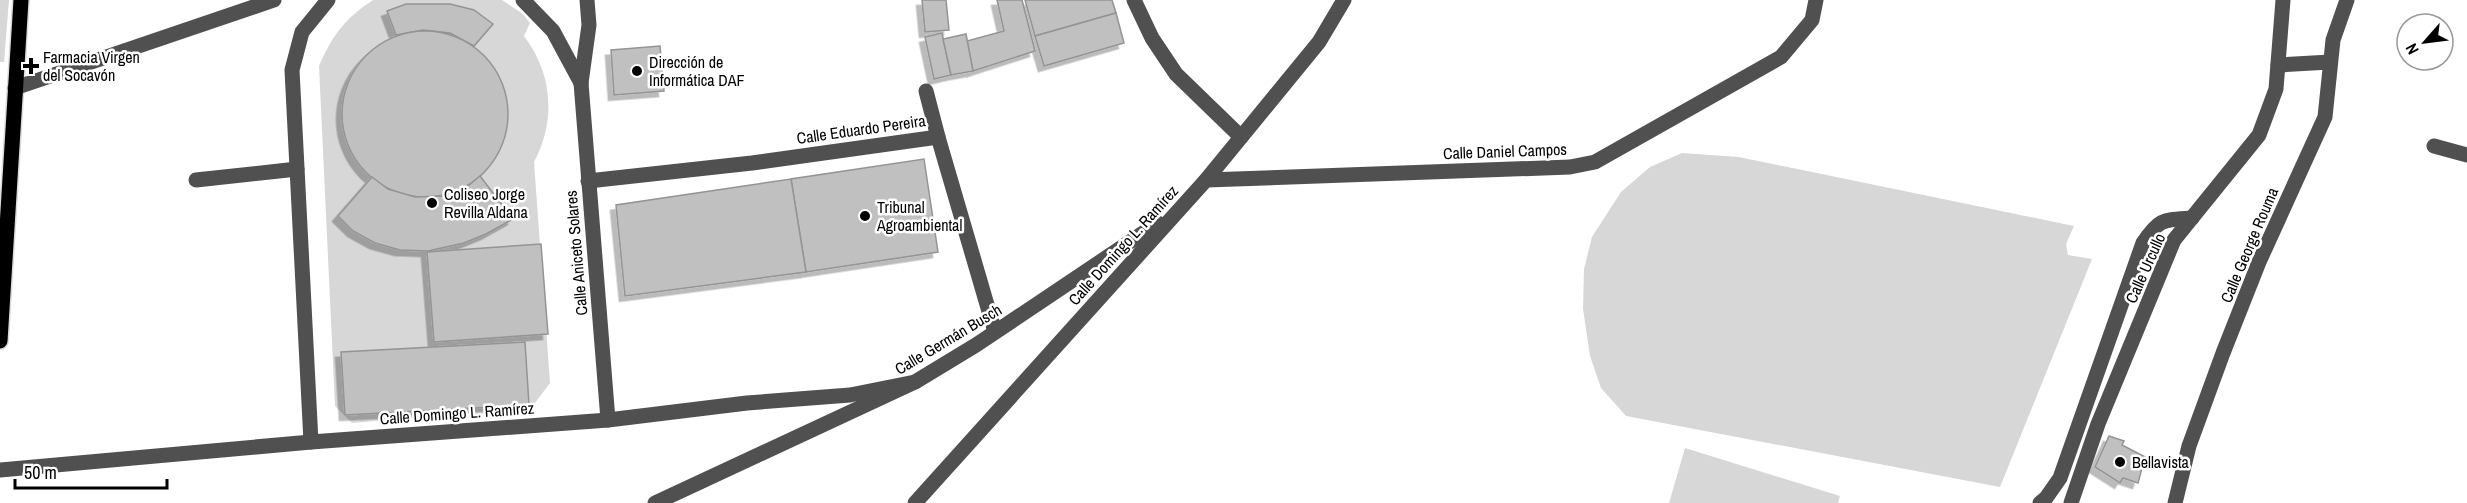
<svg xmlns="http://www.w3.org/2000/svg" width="2467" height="503" font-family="'Archivo Narrow',sans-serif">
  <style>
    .green { fill: #d7d7d7 }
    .building { fill: #c0c0c0; stroke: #949494; stroke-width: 1.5; filter: url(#shadow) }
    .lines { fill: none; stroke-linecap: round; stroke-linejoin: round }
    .major-casing { stroke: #dbdbdb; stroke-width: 18 }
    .minor { stroke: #505050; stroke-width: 15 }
    .major { stroke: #000; stroke-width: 15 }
    .poi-dot { fill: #000; stroke: #fff; stroke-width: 2 }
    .labels { text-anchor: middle; stroke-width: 5; stroke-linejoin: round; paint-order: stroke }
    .poi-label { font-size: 16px; fill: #000; stroke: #fff; text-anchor: start }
    .street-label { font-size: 16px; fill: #000; stroke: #fff }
  </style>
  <defs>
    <filter id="shadow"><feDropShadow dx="-5.5" dy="5.5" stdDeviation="0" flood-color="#0004"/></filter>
  </defs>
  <rect width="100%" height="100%" fill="#fff"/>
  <!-- green -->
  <g class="green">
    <polygon points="0,0 9,0 4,62 0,62"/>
    <path d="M 373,0 L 502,0 L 523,14 L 530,23 L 524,36 C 553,74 556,121 534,162 L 550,383 L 532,407 L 352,423 L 335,406 L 319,66 C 332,36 345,18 373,0 Z"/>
    <polygon points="1682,153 1739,157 2074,226 2066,244 2068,255 2092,259 2000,487 1626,416 1601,388 1590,356 1583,309 1584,269 1592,237 1621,192 1650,167"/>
    <polygon points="1685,448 1840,496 1838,503 1669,503"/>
  </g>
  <!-- building -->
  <g class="building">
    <polygon points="922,0 946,0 949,30 925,32"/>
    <polygon points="997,0 1022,0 1035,51 973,71 967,41 1004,31"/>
    <polygon points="1025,0 1112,0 1116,13 1035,36"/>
    <polygon points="406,4 450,4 474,10 493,24 474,46 450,33 423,30 396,35 387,11"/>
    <polygon points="1116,13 1124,43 1044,66 1035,36"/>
    <circle cx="425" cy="114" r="83"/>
    <polygon points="942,33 951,75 934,79 925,37"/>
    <polygon points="966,34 973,71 951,75 943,39"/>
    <polygon points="660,46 664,91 614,95 611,50"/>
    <polygon points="924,159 938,252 806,272 791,179"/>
    <polygon points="480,176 513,219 486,234 464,243 428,251 400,250 375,243 353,231 338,216 372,177 388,189 415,197 443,196 469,185"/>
    <polygon points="791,179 806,272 625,296 616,205"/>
    <polygon points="541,244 548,334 434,342 427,252"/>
    <polygon points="525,342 529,405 345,415 341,352"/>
    <polygon points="2109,436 2124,441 2122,445 2145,457 2138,483 2123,478 2120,483 2095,467"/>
  </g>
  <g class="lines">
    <!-- major casing -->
    <g class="major-casing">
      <polyline id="major" points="0,341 21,0"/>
    </g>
    <!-- minor -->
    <g class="minor">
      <polyline points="523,0 553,31 581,83"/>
      <polyline points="587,0 589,25 581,83 608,420"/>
      <polyline points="1134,0 1152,38 1176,74 1241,137"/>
      <polyline points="2278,65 2330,62"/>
      <polyline points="15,88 274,0"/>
      <polyline points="926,91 938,137"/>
      <polyline points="2434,146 2467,155"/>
      <polyline points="196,180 297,169"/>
      <polyline points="1206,180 1570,167 1595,162 1781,57 1812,20 1816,0"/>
      <polyline points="588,181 752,163 938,137 995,332"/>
      <polyline points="311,442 292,70 302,32 328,0"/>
      <polyline points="0,470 311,442 608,420 747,403 850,395 915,382"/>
      <polyline points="655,503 915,382 976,345 1158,223"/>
      <polyline points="915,503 1206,180 1319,42 1344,0"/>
      <path d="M 2040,503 L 2046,498 L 2060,478 L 2143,243 C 2160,218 2163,220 2192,218"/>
      <polyline points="2071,503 2098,424 2174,240 2259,135 2276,89 2283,0"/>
      <polyline points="2175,503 2189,446 2223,353 2259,262 2325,117 2333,40 2347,0"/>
    </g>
    <!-- major -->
    <use href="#major" class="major"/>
  </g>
  <!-- markers -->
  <g class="poi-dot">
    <path d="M28 57h6v6h6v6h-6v6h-6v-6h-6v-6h6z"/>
    <circle cx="637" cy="71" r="6"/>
    <circle cx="432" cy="203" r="6"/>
    <circle cx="865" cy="216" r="6"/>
    <circle cx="2120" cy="462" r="6"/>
  </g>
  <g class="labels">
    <!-- poi labels -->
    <g class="poi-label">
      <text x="43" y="63">Farmacia Virgen<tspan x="43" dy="18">del Socavón</tspan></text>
      <text x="649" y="68">Dirección de<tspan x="649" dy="18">Informática DAF</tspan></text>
      <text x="444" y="200">Coliseo Jorge<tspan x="444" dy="18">Revilla Aldana</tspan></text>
      <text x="877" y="213">Tribunal<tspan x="877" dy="18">Agroambiental</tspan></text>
      <text x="2132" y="468">Bellavista</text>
    </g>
    <!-- street labels -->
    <g class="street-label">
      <text transform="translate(861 129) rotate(-8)" y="6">Calle Eduardo Pereira</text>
      <text transform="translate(1505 151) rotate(-2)" y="6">Calle Daniel Campos</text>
      <text transform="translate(1123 245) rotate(-48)" y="6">Calle Domingo L. Ramírez</text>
      <text transform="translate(2249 245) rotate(-67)" y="6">Calle George Rouma</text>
      <text transform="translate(576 253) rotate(-95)" y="6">Calle Aniceto Solares</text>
      <text transform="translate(2145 268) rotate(-66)" y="6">Calle Urcullo</text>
      <text transform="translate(948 339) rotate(-31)" y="6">Calle Germán Busch</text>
      <text transform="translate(457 413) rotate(-4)" y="6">Calle Domingo L. Ramírez</text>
    </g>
  </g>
  <!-- north arrow -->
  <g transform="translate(2425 42) rotate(242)"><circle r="28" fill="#ffffff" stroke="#999999" stroke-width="1.5"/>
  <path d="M0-4.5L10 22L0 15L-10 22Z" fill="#000000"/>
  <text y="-9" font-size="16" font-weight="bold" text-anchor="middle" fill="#000000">N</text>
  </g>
  <!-- scale -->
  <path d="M15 479v9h152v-9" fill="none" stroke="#000000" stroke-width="3"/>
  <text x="24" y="479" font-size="18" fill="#000000" stroke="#ffffff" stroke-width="4.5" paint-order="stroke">50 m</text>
</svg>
